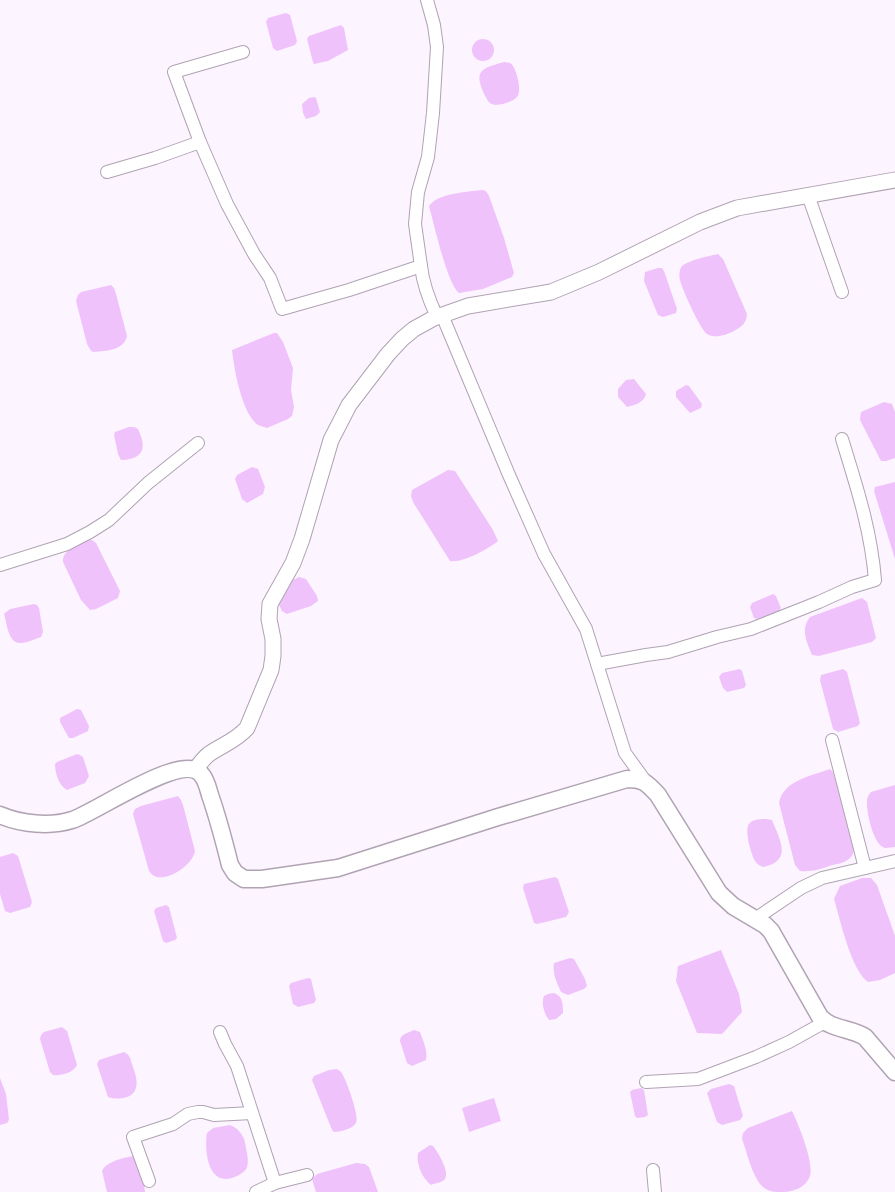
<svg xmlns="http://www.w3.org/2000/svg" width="895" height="1192" font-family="Spectral,serif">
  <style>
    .water { fill: #f0c2fb }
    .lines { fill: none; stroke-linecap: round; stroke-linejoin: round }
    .minor-casing { stroke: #b0a3b3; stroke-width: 14 }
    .tertiary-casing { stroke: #b0a3b3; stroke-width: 17 }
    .secondary-casing { stroke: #b0a3b3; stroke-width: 19 }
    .minor { stroke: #fff; stroke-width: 12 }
    .tertiary { stroke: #fff; stroke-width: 15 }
    .secondary { stroke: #fff; stroke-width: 16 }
  </style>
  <rect width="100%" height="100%" fill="#fcf4fe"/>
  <!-- water -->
  <g class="water">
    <polygon points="286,13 290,15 297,41 295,45 277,51 273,48 266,22 268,18"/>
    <polygon points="341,25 344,28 348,50 328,61 314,64 313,62 307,39 309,36"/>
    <circle cx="483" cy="50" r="11"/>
    <path d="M 504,62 C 509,63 510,62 513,66 C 517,72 522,91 517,97 C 511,103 493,109 488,101 C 484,94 475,78 482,71 C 487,66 498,64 504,62 Z"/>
    <polygon points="314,97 316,98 320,112 316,116 306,119 303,113 302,104 309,98"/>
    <path d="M 482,190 L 486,191 L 489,196 L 504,238 L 514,273 L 512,277 L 483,289 L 459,293 C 447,284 434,223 429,206 C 438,193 467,192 482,190 Z"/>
    <path d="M 718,254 L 723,259 L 747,314 C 746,324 742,326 734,331 C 726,335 715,339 707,334 C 700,329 682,289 680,280 C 679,276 679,270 682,266 C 689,260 709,256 718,254 Z"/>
    <polygon points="658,268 662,268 664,271 677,309 676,313 663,317 658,315 644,281 645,272"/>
    <path d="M 111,285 L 114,288 L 116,294 L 127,336 C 124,350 107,351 94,352 L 91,351 L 87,344 L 76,301 L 78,295 L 81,292 Z"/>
    <path d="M 274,333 L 277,333 L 283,342 L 293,368 L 291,390 L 294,407 L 292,416 L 288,419 L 267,428 C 265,427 260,426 258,425 C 242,414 234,369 232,350 Z"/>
    <path d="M 634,379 L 646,394 C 644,403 634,405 627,407 L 618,397 L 618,389 L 626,380 Z"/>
    <polygon points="686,385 689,386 702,404 701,408 690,413 676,397 676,391"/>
    <polygon points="884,402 892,404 895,412 895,458 886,461 881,461 860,420 861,412"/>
    <path d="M 129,427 L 134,427 L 138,429 C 147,448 144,459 121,460 L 118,454 L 114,435 L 115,432 Z"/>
    <polygon points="252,467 258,469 265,487 263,494 247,503 242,499 235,479 237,475"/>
    <path d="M 448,470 L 455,471 L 493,530 L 498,541 C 488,549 463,563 450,561 L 413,502 L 411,496 L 412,490 Z"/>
    <polygon points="895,482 895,559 874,491 875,487"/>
    <path d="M 89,540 L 92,540 L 96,543 L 120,591 L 118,598 L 96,609 L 90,610 L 81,600 L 63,562 C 62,549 79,545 89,540 Z"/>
    <polygon points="299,577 306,579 317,596 318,601 311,606 287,614 282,611 278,603 291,581"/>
    <polygon points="773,594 776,596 781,608 779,611 757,619 754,618 750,607 752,603"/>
    <path d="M 862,598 L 867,602 L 876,638 L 872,642 L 819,656 L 812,655 C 807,642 800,630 810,617 Z"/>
    <path d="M 34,604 L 37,605 L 39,608 L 43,632 L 41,637 C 35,639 27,643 21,643 C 8,644 7,623 4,614 L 10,609 Z"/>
    <polygon points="740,669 742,671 746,685 744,688 727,692 723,688 719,677 722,673"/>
    <polygon points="843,669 847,672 860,723 858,726 838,732 833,729 820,680 821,675"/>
    <polygon points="77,709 81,710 89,726 88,731 73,738 69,738 60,722 60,718"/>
    <path d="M 77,754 L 80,755 L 83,757 L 89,776 L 85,783 L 67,790 C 59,786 55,773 55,764 L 57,762 Z"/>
    <path d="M 830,769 L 833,772 C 837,787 858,844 853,854 C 849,862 839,864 832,865 C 821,869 812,872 800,871 L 795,865 L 779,803 C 783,780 812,776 830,769 Z"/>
    <path d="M 895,785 L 895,847 C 892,847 889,848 885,848 C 873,845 866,811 867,800 C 867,797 869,795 871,792 Z"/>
    <path d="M 178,796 L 181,800 L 183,805 L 195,851 C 193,864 170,880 157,877 C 153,876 151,874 149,871 L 133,814 L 135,809 L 141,806 Z"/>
    <path d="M 766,819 L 772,820 C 780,840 793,861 763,867 C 759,865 757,864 755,861 C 751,854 744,830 749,824 C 753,819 760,819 766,819 Z"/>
    <polygon points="13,853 18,856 32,902 30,907 10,913 5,911 0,894 0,857"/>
    <polygon points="555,877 558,879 569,912 566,917 537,924 534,923 523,888 524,884"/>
    <path d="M 862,878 L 871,878 L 877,885 L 895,936 L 895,973 L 880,980 L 868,982 C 851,970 840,919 834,899 L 840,886 Z"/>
    <polygon points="166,905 169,907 177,938 175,940 166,943 163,941 154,911 156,908"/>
    <polygon points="721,950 739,994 742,1012 722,1034 697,1033 676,981 678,966"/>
    <path d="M 570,958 L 574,959 L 585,979 L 587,986 L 584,989 L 568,995 L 561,992 C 557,983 552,973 554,963 Z"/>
    <polygon points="308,978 311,979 316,1000 314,1003 298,1007 293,1004 289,986 291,983"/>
    <path d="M 554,993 C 563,996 563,1005 563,1013 L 556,1019 L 549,1020 C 544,1014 541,1003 544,996 L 548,994 Z"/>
    <path d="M 62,1027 L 67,1031 L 77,1065 C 73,1073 61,1076 53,1075 L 50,1072 L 40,1039 L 41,1035 L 44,1032 Z"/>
    <path d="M 414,1030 L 420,1032 C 423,1041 428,1050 426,1060 L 412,1066 L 407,1063 L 400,1041 C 400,1034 408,1033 414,1030 Z"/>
    <path d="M 124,1052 C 130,1055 130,1058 132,1064 C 136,1075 142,1092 127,1097 C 120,1099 114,1099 108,1097 L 97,1064 L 99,1060 Z"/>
    <path d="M 337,1069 C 338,1070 340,1071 341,1072 C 346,1078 360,1118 356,1123 C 353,1129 339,1132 334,1132 L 332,1130 L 312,1080 L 314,1076 L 329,1070 Z"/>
    <polygon points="0,1078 6,1094 9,1120 7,1123 0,1125"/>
    <polygon points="729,1084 734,1086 743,1116 740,1120 722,1125 717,1122 707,1093 711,1089"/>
    <polygon points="641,1088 644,1090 648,1115 645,1117 637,1118 635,1116 630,1092 632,1090"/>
    <polygon points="494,1098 501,1121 469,1132 462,1108"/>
    <path d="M 792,1111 L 793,1113 C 799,1126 814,1162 810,1176 C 806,1187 794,1192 783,1192 C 775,1192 768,1192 762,1186 C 752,1176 747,1152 742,1139 L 743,1133 L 748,1128 Z"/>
    <path d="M 230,1125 C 240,1129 245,1137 246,1148 C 247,1153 249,1161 247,1167 C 246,1171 241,1174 237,1176 C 208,1190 204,1151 207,1133 L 213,1128 Z"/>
    <path d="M 430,1145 L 433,1146 C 438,1152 450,1172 445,1179 C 442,1183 435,1183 431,1185 C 422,1178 416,1164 418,1153 Z"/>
    <path d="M 133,1156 C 140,1165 144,1181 145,1192 L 107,1192 L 102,1171 C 107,1161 123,1158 133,1156 Z"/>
    <polygon points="356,1163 365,1164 369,1167 378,1192 316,1192 312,1179 317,1174"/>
  </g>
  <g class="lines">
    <!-- minor casing -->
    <g class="minor-casing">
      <g id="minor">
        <path d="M 243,52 L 174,72 L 200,142 L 227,204 L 254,254 L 270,278 L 282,309 L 349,290 L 421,266 C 423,285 429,300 437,317"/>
        <polyline points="107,172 155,158 200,142"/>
        <polyline points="808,195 842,292"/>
        <polyline points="421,266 415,224 418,192 428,157 433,113 437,47 434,25 427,0"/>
        <polyline points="442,315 509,475 544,554 586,629 625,753 646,782"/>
        <polyline points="0,565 67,544 90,532 109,520 148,483 198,443"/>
        <path d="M 597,664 L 646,655 L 668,652 L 717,637 L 751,629 L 819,602 L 852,587 L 875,580 C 871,530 857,488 842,439"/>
        <polyline points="832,740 865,868"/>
        <polyline points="755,919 801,888 822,878 895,861"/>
        <polyline points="220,1032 225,1044 237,1066 275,1183"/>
        <polyline points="646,1082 698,1079 756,1057 789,1042 825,1022"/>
        <polyline points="653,1170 655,1192"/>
        <polyline points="149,1181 133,1137 173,1124 188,1114 198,1112 203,1112 214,1115 252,1113"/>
        <polyline points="256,1192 275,1183 307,1175"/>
      </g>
    </g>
    <!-- tertiary casing -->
    <g class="tertiary-casing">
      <path id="tertiary" d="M 196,769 C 200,763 204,758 209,754 C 222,745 237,740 247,728 L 271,670 L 273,656 L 273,639 L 269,619 L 270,604 L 293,563 L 302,539 L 331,440 L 349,405 L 388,354 L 402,339 L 414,329 L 434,318 L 468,306 L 551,292 L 599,272 L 700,222 L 737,208 L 895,180"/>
    </g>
    <!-- secondary casing -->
    <g class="secondary-casing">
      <path id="secondary" d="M 0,815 C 21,824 50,827 72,820 C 95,813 183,751 201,774 C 206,779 208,788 210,795 C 218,818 224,841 230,865 L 235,873 L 244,879 L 262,879 L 338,868 L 498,817 L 627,779 C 644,779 647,783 658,795 L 719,893 L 733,906 L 765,925 L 771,931 L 820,1017 C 832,1030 851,1028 865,1037 L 895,1072"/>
    </g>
    <!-- minor -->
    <use href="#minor" class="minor"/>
    <!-- tertiary -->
    <use href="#tertiary" class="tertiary"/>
    <!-- secondary -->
    <use href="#secondary" class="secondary"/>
  </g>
</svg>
